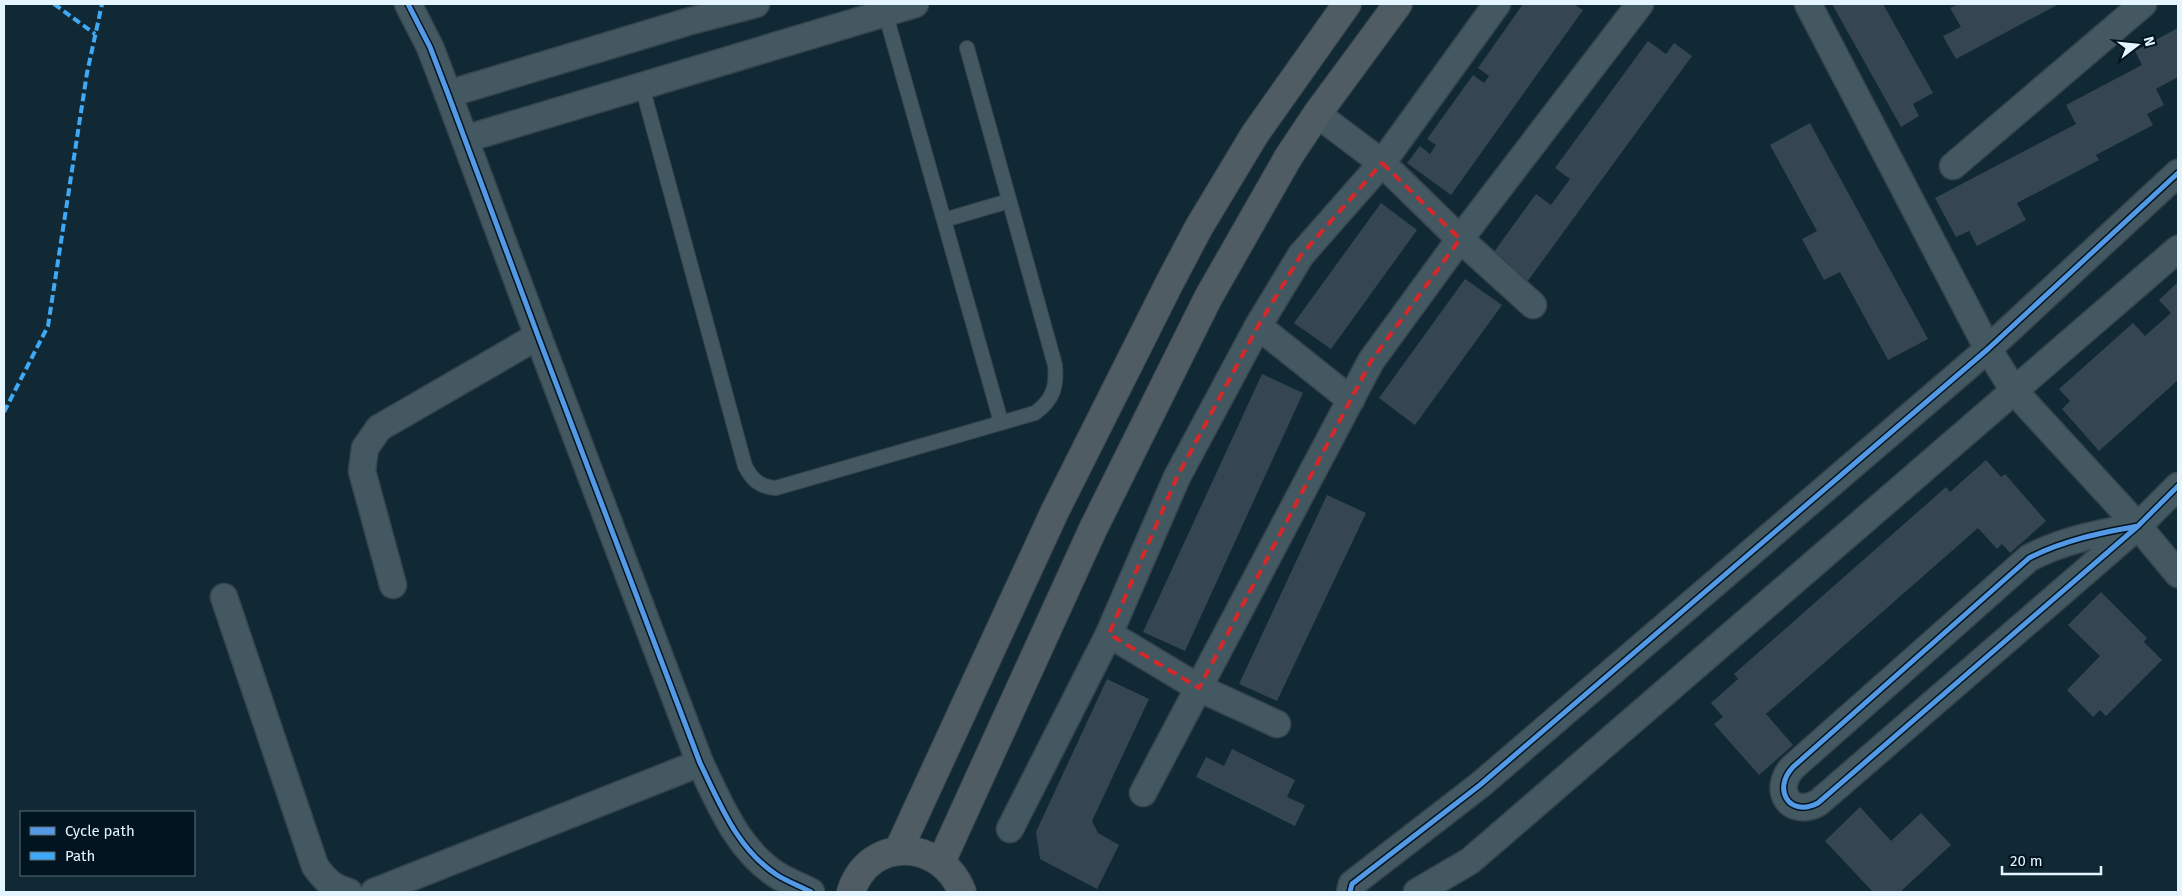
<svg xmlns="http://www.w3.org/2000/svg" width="2182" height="896" font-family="'Fira Sans',sans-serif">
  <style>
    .building { fill: #354652 }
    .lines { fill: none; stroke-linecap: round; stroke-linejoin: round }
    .lane-casing { stroke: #35444c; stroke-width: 16 }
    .street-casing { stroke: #35444c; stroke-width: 29 }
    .secondary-casing { stroke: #35444c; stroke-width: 30 }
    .lane { stroke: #445862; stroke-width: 14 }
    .street { stroke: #445862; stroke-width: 26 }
    .secondary { stroke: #4f5c63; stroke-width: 28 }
    .quiet { stroke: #3fa9f5; stroke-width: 4; stroke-dasharray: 8 4; stroke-linecap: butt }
    .cycleway-casing { stroke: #011520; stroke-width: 8 }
    .cycleway { stroke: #5399e6; stroke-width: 5 }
    .marked { fill: none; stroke: #d62828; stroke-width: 4; stroke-dasharray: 10 6; stroke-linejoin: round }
  </style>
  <rect width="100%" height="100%" fill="#112934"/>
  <!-- building -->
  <g class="building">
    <polygon points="1523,4 1574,4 1583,10 1451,195 1407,163 1420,146 1430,154 1436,145 1427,139 1473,75 1484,83 1489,76 1478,68"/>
    <polygon points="1832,4 1883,4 1933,93 1913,104 1919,116 1901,127"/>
    <polygon points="1958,4 2059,4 1956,59 1943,36 1961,27 1950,8"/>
    <polygon points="2178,28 2178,77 2156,89 2164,105 2147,114 2153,125 2096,155 2099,160 2017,203 2026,220 1977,246 1969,231 1956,237 1935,198 2076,124 2066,105 2142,65 2135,51"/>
    <polygon points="1648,41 1666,54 1674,43 1692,56 1527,282 1491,256 1536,194 1551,205 1570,179 1555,168"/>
    <polygon points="1810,123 1928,339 1888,360 1840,272 1824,280 1802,239 1817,231 1770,145"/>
    <polygon points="1381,203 1417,230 1331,349 1294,323"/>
    <polygon points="1465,279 1502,305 1415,425 1379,398"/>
    <polygon points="2178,282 2178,380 2099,451 2062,409 2070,401 2059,389 2133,323 2145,336 2171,313 2159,300"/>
    <polygon points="1262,374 1303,393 1185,651 1143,632"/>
    <polygon points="1986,460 2001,477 2005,474 2046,521 2010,553 2002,544 1997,549 1978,528 1766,714 1793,745 1759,775 1714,724 1723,717 1711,703 1738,679 1734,674 1946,487 1950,492"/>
    <polygon points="1327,495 1366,513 1277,701 1239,684"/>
    <polygon points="2101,592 2147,638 2144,642 2162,660 2106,716 2100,710 2093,717 2067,690 2100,656 2068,625"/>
    <polygon points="1107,679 1149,699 1092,821 1098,833 1119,845 1097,889 1040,859 1036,832"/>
    <polygon points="1232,749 1295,780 1287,797 1305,805 1295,826 1196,777 1206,757 1224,766"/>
    <polygon points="1860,807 1891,841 1921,813 1951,845 1900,892 1873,892 1825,841"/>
  </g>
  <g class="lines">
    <!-- lane casing -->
    <g class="lane-casing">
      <g id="lane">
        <polyline points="885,12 1001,422"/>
        <path d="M 642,86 L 745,466 C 752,480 760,487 776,488 L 1035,413 C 1053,400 1057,387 1055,365 L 967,48"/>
        <polyline points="944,220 1009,201"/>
      </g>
    </g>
    <!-- street casing -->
    <g class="street-casing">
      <g id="street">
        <path d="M 408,4 L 430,47 L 448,94 L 538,336 L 700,763 C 720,804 737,849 777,875 C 788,882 800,886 811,892"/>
        <polyline points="1808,4 1988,349 2015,392 2138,526 2178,574"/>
        <polyline points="448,94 687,22 756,4"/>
        <polyline points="1317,114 1382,163 1460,239 1533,305"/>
        <polyline points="465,139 915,4"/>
        <polyline points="1953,166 2143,4"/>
        <polyline points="1258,326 1351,400"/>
        <path d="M 2138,526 C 2100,533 2064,540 2029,558 L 1793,767 C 1772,789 1789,818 1818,803 L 2138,526 L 2178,486"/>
        <polyline points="393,585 362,471 365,448 379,428 538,336"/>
        <path d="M 224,597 L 315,866 C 324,879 333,888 349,892"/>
        <polyline points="1109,634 1199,688 1277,724"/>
        <polyline points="1143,793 1371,361 1460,239 1640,4"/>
        <polyline points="1010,829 1109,634 1177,477 1258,326 1301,255 1382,163 1497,4"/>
        <polyline points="374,892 700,763"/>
        <polyline points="1350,892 1352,884 1480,785 1988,349 2178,173"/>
        <polyline points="1417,892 1470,861 2178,249"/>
      </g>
    </g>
    <!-- secondary casing -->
    <g class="secondary-casing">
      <g id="secondary">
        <polyline points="898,851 1055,511 1170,282 1199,227 1255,134 1347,4"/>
        <polyline points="941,862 1093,529 1208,298 1289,156 1317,114 1398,4"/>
        <path d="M 851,892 C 869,835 942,839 962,892"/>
      </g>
    </g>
    <!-- lane -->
    <use href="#lane" class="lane"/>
    <!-- street -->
    <use href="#street" class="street"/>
    <!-- secondary -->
    <use href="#secondary" class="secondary"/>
    <!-- quiet -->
    <g class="quiet">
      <polyline points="54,4 95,34"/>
      <polyline points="4,412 48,326 87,73 102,4"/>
    </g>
    <!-- cycleway casing -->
    <g class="cycleway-casing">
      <g id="cycleway">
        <path d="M 408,4 L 430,47 L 448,94 L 538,336 L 700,763 C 720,804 737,849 777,875 C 788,882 800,886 811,892"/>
        <path d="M 2138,526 C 2100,533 2064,540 2029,558 L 1793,767 C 1772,789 1789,818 1818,803 L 2138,526 L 2178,486"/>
        <polyline points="1350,892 1352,884 1480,785 1988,349 2178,173"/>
      </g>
    </g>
    <!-- cycleway -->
    <use href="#cycleway" class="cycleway"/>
  </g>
  <!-- marked area -->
  <path class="marked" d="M 1382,163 L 1460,239 L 1371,361 L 1199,688 L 1109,634 L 1177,477 L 1258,326 L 1301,255 Z"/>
  <!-- border -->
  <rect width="2182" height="896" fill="none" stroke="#e5f5ff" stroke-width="10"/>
  <!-- legend -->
  <rect x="20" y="811" width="175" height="65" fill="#011520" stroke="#5c6f79"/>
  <rect x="30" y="827" width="25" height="8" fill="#5399e6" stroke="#5c6f79"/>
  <text x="65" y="836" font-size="15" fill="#e5f5ff">Cycle path</text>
  <rect x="30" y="852" width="25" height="8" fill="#3fa9f5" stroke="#5c6f79"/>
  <text x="65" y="861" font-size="15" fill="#e5f5ff">Path</text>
  <!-- north arrow -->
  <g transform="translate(2137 45) rotate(74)" stroke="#011520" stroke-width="4" paint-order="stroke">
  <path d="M0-4L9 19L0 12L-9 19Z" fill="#e5f5ff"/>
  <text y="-8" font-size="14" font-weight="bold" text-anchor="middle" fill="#e5f5ff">N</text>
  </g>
  <!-- scale -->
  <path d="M2002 866v8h99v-8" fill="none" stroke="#e5f5ff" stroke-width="2.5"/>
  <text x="2010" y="866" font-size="15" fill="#e5f5ff" stroke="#011520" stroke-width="4" paint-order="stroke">20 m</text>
</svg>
